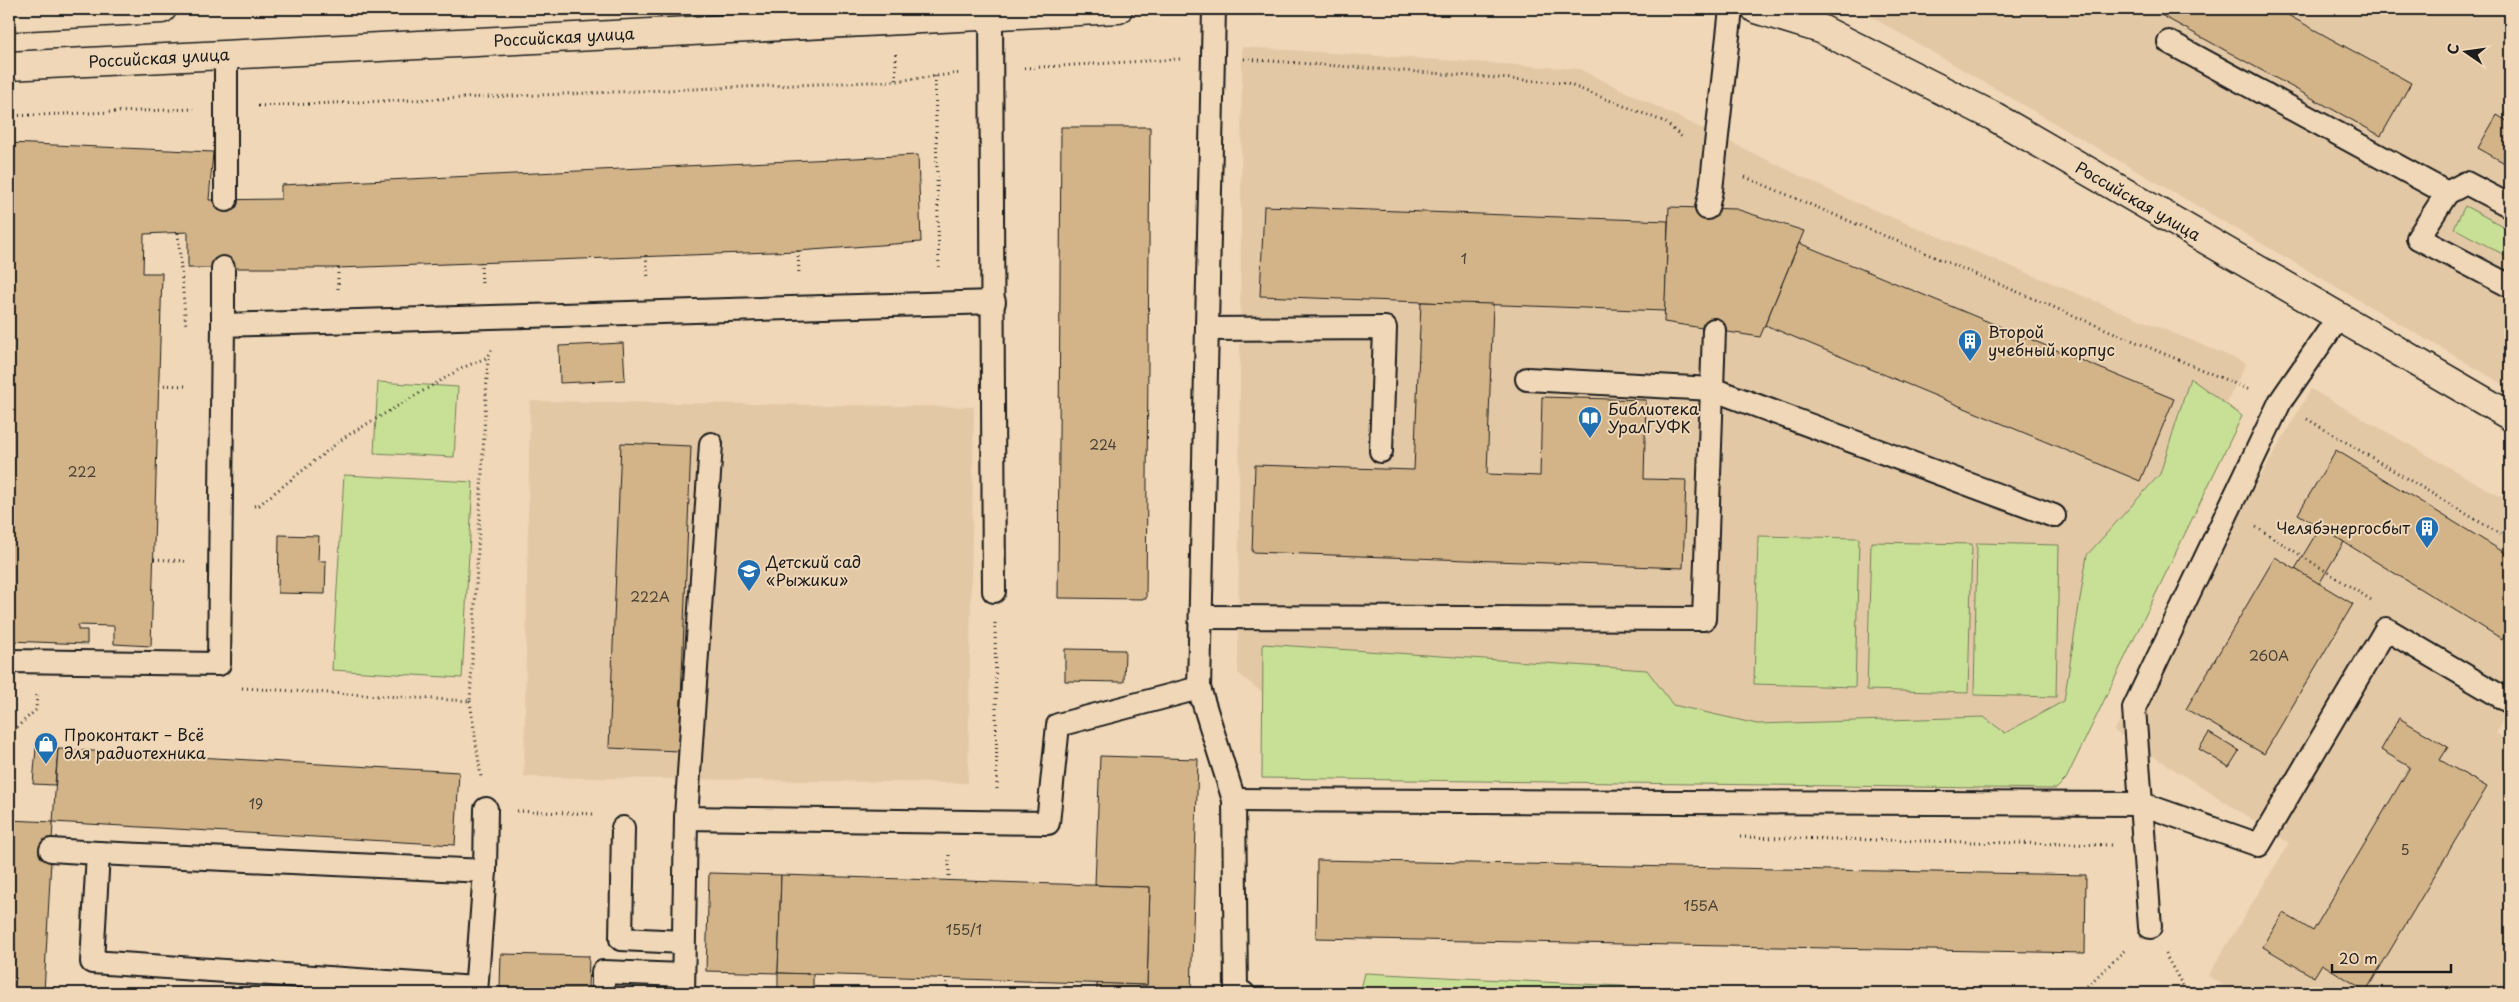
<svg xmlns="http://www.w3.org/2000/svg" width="2519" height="1002" font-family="'Playpen Sans',sans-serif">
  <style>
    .built { fill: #e3c8a6 }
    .green { fill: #c8e095; stroke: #727e58 }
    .building { fill: #d3b488; stroke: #1c1c1c }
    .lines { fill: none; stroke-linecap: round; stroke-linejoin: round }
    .lane-casing { stroke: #1c1c1c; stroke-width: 26 }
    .secondary-casing { stroke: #1c1c1c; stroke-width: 31 }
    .path { stroke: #1c1c1c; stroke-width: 3; stroke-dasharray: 1 4; stroke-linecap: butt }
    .lane { stroke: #efd7b7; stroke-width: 22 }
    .secondary { stroke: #efd7b7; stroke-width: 28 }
    .labels { text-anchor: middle; stroke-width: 4; stroke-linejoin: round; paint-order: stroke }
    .number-label { font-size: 14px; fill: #4a4237 }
    .street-label { font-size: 16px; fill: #1c1c1c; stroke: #efd7b7 }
    .poi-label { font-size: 16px; fill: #1c1c1c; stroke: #efd7b7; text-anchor: start }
  </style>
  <rect width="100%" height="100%" fill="#efd7b7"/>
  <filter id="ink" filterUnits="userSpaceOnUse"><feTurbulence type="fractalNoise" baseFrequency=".02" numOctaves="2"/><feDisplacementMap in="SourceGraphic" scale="10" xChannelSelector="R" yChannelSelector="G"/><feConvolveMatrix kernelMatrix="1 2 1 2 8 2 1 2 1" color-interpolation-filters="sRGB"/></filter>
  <g filter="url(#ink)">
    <!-- built -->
    <g class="built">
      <polygon points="1857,9 2510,9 2510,388 1872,17"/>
      <polygon points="1242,47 1579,69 1850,200 2246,363 2079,709 1955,769 1343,758 1238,673"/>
      <polygon points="2311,389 2510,502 2510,707 2496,733 2510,742 2510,993 2237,993 2208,976 2289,843 2114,731"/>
      <polygon points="530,401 974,407 968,783 524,777"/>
    </g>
    <!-- green -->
    <g class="green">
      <polygon points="2465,206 2510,230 2510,258 2454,228"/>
      <polygon points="2190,378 2242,416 2066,779 2056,789 1262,778 1263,644 1647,670 1673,705 1757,724 1984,717 2005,733 2064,701 2087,555 2160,474"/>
      <polygon points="378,382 458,387 454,457 374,453"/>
      <polygon points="344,475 473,482 462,678 332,670"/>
      <polygon points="1758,536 1859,538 1855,687 1754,684"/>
      <polygon points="1871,542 1972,544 1968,693 1867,690"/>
      <polygon points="1977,543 2059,545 2056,697 1974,695"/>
      <polygon points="1365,973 1759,993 1360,993"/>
    </g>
    <!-- building -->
    <g class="building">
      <polygon points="2150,9 2277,9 2411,83 2381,136"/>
      <polygon points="2497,115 2510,123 2510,166 2478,148"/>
      <polygon points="1061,127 1150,127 1146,599 1058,598"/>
      <polygon points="9,143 213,152 209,200 281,199 281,185 918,155 921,242 798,251 338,268 188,268 188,232 144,234 143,273 162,273 151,646 114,644 114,626 78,625 78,630 87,630 87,644 9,641"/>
      <polygon points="1264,206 1668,221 1665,311 1260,296"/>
      <polygon points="1669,207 1736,209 1804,231 1760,337 1664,322"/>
      <polygon points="1799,243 2174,399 2140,481 1765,325"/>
      <polygon points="1421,302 1493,304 1487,474 1540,476 1542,397 1646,400 1644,479 1686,480 1683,568 1252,552 1255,465 1414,470"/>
      <polygon points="623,343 625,380 560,383 559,346"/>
      <polygon points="621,443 691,446 679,751 609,748"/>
      <polygon points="2336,450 2510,556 2510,625 2502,639 2298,514"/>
      <polygon points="2320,527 2344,542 2319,584 2295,569"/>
      <polygon points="279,535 319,536 318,561 326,561 325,594 278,593"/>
      <polygon points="2275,557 2353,604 2264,754 2186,709"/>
      <polygon points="1065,649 1125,650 1124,682 1065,681"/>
      <polygon points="2399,718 2448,747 2440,760 2487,787 2366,991 2322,964 2314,977 2263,947 2283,913 2313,931 2410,767 2381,750"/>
      <polygon points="2209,733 2239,751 2229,767 2199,749"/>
      <polygon points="36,748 58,749 55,785 33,784"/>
      <polygon points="58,749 459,772 455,845 53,822"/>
      <polygon points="1100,756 1198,759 1191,993 1097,993 1097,983 1147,985 1150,887 1095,885"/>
      <polygon points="9,820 53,822 44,993 9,993"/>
      <polygon points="1317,860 2086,875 2085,953 1316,938"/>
      <polygon points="709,873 781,875 778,973 706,971"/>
      <polygon points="781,875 1150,887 1147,985 778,973"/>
      <polygon points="501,954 589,956 588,990 500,988"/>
      <polygon points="778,973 813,974 813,993 778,993"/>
    </g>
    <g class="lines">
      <!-- lane casing -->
      <g class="lane-casing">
        <g id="lane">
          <polyline points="1214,9 1199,688 1234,800 1236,989 1243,993"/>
          <polyline points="991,15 994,591"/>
          <polyline points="2169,42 2447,193 2418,238 2510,286"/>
          <polyline points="2447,193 2466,183 2510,206"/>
          <polyline points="226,200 226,54"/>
          <polyline points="1707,208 1711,190 1731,9"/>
          <polyline points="223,325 223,268"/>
          <polyline points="1207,329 1385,328 1381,451"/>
          <polyline points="1527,379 1712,389 2054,516"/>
          <polyline points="1201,617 1704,619 1714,330"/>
          <polyline points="9,661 219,664 223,325 994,302"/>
          <polyline points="1234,800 2142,804 2259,845 2386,629 2510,702"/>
          <polyline points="686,818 711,444"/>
          <polyline points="623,828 621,939 683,942"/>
          <polyline points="51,850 98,853"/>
          <polyline points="2150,927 2134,708 2280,402 2338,318"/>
          <polyline points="476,988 92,962 98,853 485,871"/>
          <polyline points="476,993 485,871 486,809"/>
          <polyline points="603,993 603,972 683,975"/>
          <polyline points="683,993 686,818 1048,823 1058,725 1199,688"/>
        </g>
      </g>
      <!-- secondary casing -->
      <g class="secondary-casing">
        <g id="secondary">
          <polyline points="1756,9 1821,29 1993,116 2510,416"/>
          <polyline points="9,17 162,9"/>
          <polyline points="9,66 1118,9"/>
        </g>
      </g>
      <!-- path -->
      <g class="path">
        <polyline points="896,54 896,81"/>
        <polyline points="1244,59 1565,83 1665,122 1683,138"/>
        <polyline points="1024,68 1180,59"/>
        <polyline points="935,76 939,271"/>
        <polyline points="258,106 896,81 961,73"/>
        <polyline points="9,116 194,109"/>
        <polyline points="1745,177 2250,390"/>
        <polyline points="178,233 186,327"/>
        <polyline points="798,251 799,275"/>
        <polyline points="646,255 648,279"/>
        <polyline points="481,262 482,286"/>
        <polyline points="338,268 338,289"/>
        <polyline points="159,385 186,386"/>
        <polyline points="2307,419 2510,540"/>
        <polyline points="254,506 259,505 345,437 462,368 488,357"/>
        <polyline points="2256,527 2373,601"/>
        <polyline points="154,559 185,561"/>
        <polyline points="995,623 997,791"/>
        <polyline points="242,688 470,701 488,357 493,348"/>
        <polyline points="470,701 481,777"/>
        <polyline points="9,734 36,710 37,694"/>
        <polyline points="517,811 593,814"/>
        <polyline points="1740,837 2111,845"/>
        <polyline points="949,881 949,854"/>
        <polyline points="2165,954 2187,993"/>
        <polyline points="946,993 947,979"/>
        <polyline points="2080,993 2126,949"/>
      </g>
      <!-- lane -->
      <use href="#lane" class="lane"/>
      <!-- secondary -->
      <use href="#secondary" class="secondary"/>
    </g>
  </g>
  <!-- icons -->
  <defs>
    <g id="building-pin" transform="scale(1.25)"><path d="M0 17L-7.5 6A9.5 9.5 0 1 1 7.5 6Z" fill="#1f6fb2" stroke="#efd7b7"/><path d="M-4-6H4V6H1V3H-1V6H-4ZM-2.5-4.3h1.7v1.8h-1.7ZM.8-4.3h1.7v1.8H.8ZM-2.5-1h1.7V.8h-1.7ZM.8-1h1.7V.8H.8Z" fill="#fff"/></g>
    <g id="library-pin" transform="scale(1.25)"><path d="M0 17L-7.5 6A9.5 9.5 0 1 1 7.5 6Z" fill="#1f6fb2" stroke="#efd7b7"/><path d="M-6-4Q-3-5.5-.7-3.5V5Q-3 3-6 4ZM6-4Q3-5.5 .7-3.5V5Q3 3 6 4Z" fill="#fff"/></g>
    <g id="school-pin" transform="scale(1.25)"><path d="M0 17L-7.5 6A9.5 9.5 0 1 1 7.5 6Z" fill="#1f6fb2" stroke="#efd7b7"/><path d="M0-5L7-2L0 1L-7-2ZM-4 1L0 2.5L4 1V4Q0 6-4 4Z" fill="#fff"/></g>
    <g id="shop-pin" transform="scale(1.25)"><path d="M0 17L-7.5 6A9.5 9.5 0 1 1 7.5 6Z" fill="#1f6fb2" stroke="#efd7b7"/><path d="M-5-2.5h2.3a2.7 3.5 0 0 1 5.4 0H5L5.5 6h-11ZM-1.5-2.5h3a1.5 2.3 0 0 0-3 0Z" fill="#fff"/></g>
  </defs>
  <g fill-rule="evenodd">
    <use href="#building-pin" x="1970" y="341"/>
    <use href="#library-pin" x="1590" y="418"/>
    <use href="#building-pin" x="2427" y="528"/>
    <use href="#school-pin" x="749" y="571"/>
    <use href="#shop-pin" x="46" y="744"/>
  </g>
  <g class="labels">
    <!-- number labels -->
    <g class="number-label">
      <text x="1464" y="264">1</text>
      <text x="1103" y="450">224</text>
      <text x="82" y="477">222</text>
      <text x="650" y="602">222А</text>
      <text x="2269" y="661">260А</text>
      <text x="256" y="809">19</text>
      <text x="2405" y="855">5</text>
      <text x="1701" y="911">155А</text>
      <text x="964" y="935">155/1</text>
    </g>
    <!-- street labels -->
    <g class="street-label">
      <text transform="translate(564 37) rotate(-3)" y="6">Российская улица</text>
      <text transform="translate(159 58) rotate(-3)" y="6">Российская улица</text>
      <text transform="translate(2138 201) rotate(30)" y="6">Российская улица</text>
    </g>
    <!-- poi labels -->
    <g class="poi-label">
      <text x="1988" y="338">Второй<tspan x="1988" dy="18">учебный корпус</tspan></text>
      <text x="1608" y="415">Библиотека<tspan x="1608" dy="18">УралГУФК</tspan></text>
      <text x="2410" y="534" text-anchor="end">Челябэнергосбыт</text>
      <text x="766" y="568">Детский сад<tspan x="766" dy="18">«Рыжики»</tspan></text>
      <text x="64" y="741">Проконтакт – Всё<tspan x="64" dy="18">для радиотехника</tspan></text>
    </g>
  </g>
  <!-- margin -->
  <rect width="2519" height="1002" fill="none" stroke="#efd7b7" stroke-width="30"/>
  <rect x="15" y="15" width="2489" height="972" fill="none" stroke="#1c1c1c" stroke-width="2" filter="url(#ink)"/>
  <!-- north arrow -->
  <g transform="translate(2466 52) rotate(283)" stroke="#efd7b7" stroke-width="4" paint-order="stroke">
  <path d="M0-4L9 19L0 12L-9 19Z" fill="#1c1c1c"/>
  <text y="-8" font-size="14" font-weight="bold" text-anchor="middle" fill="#1c1c1c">С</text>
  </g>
  <!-- scale -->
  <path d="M2332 964v8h119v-8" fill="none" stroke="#1c1c1c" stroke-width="2.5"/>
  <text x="2339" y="964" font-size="15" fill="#1c1c1c" stroke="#efd7b7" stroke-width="4" paint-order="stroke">20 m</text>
</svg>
